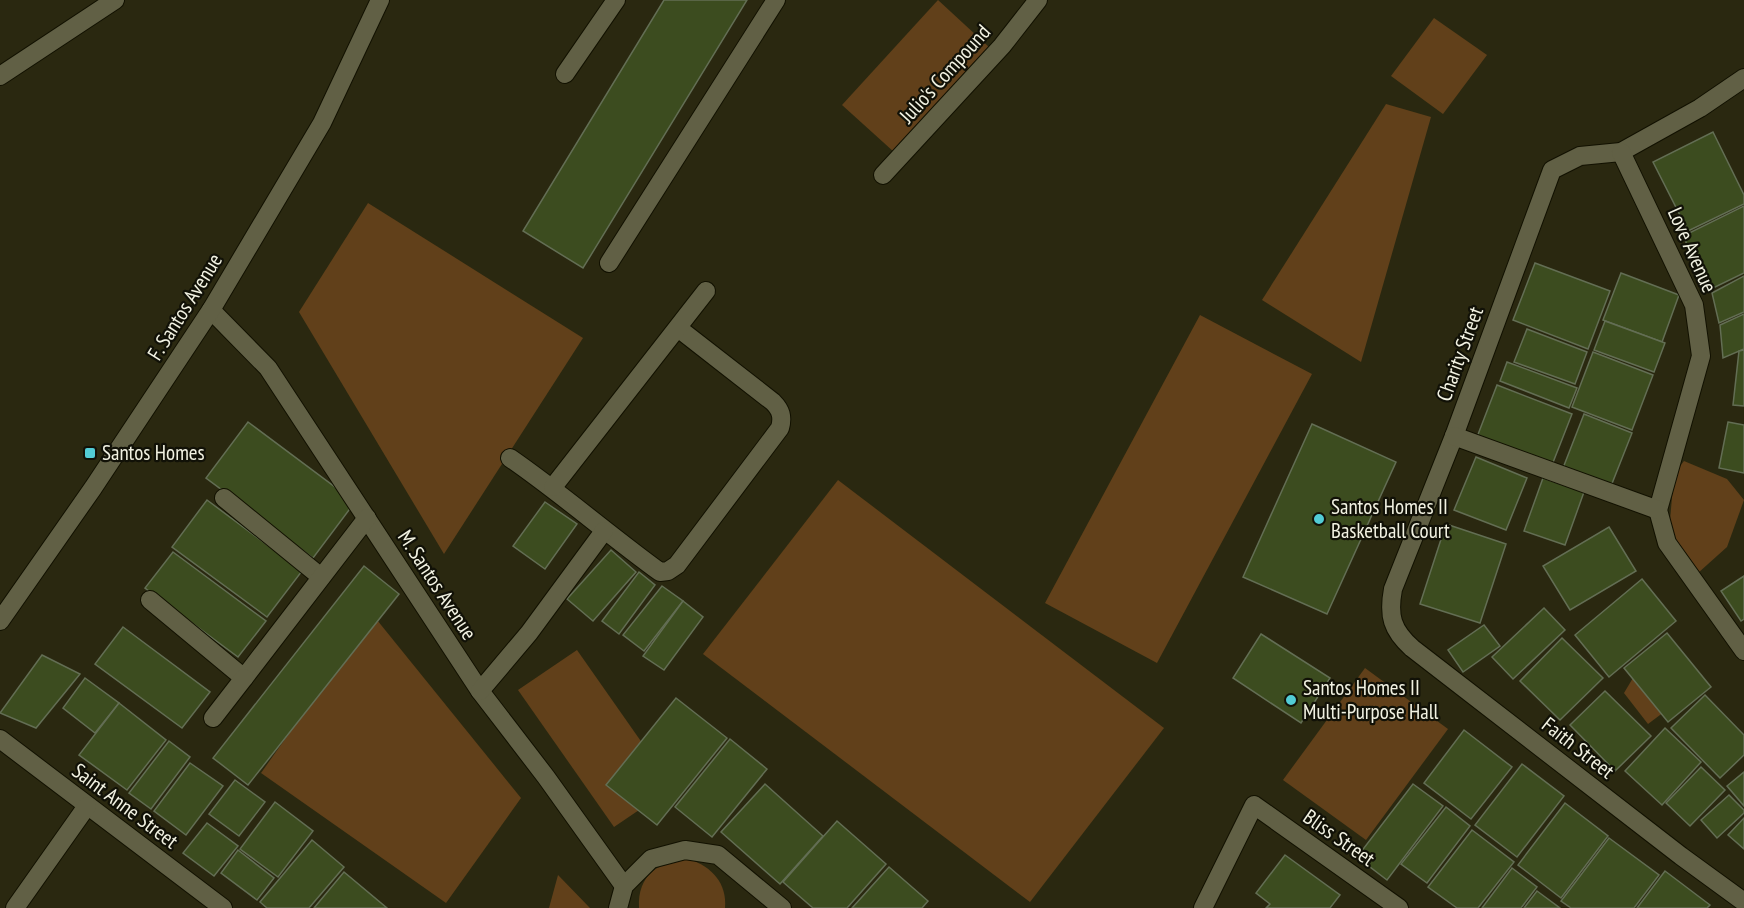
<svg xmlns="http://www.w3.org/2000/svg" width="1744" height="908" font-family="'PT Sans Narrow',sans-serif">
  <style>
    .green { fill: #61401a }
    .building { fill: #3c4c1f; stroke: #636e54; stroke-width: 1.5 }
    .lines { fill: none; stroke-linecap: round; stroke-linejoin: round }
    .minor-casing { stroke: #121100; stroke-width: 20 }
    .minor { stroke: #616045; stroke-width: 18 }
    .poi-dot { fill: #52ccd5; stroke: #111107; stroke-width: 2 }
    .labels { text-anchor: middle; stroke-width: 4.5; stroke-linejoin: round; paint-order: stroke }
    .street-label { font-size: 21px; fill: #f2f2e2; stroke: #111107 }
    .poi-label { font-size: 21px; fill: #f2f2e2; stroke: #111107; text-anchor: start }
  </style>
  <rect width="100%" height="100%" fill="#2a2810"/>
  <!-- green -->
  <g class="green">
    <polygon points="938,0 990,48 894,152 842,105"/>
    <polygon points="1434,18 1487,55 1443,114 1391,76"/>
    <polygon points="1386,104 1431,117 1361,362 1262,300"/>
    <polygon points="368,203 583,338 444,554 299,312"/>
    <polygon points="1200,315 1312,374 1157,663 1045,603"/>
    <polygon points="1684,461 1727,479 1744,500 1727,547 1698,573 1669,532 1674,474"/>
    <polygon points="838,480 1164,728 1030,902 703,654"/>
    <polygon points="373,615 521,798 446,903 261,773"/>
    <polygon points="577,650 673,787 614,827 518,690"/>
    <polygon points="1643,661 1676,703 1648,724 1624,693"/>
    <polygon points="1365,668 1448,729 1366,840 1283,780"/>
    <path d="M 689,859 C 712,867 727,883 725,908 L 639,908 C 637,875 659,861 689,859 Z"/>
    <polygon points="558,875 590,908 549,908"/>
  </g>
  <!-- building -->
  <g class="building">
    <polygon points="664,0 747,0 583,268 523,231"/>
    <polygon points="1713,132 1744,195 1744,204 1688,231 1653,162"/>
    <polygon points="1744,206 1744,273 1709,290 1683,236"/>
    <polygon points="1535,263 1610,291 1588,349 1513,320"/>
    <polygon points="1621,273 1679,295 1662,342 1603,320"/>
    <polygon points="1744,276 1744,312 1719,323 1712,293"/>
    <polygon points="1744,314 1744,349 1723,358 1720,325"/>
    <polygon points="1605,321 1665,343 1654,372 1594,350"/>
    <polygon points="1527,329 1587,352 1575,384 1514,362"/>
    <polygon points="1744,350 1744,406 1733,405 1739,351"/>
    <polygon points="1593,352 1653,375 1632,430 1572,407"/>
    <polygon points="1507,362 1577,388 1569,408 1500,381"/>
    <polygon points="1497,385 1572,414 1552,465 1477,437"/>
    <polygon points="1584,414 1632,433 1611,486 1563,468"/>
    <polygon points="248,422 355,502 313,558 206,478"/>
    <polygon points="1728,422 1744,425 1744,473 1719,468"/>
    <polygon points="1312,424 1396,462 1327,614 1243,577"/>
    <polygon points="1476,457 1527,478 1506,530 1454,510"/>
    <polygon points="1543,478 1584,492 1565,545 1524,531"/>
    <polygon points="207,500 302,571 267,617 172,547"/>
    <polygon points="545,502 577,524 545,569 513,546"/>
    <polygon points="1446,524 1506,544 1480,623 1420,604"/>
    <polygon points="1609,527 1636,571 1570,610 1543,566"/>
    <polygon points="611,550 636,572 593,621 567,599"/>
    <polygon points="173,552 266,621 238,657 145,588"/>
    <polygon points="364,566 399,594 248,785 213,758"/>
    <polygon points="639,572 655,585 619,634 602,621"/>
    <polygon points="1744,576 1744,619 1741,621 1721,591"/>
    <polygon points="1642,579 1676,621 1609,677 1575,635"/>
    <polygon points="662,586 683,601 644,651 623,635"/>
    <polygon points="683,601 703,617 664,670 643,656"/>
    <polygon points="1544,608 1565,630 1513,679 1492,657"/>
    <polygon points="1484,625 1500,646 1463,672 1448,650"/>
    <polygon points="123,627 210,692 182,728 95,664"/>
    <polygon points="1667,633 1711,687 1668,722 1624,668"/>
    <polygon points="1261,634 1330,678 1301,723 1233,678"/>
    <polygon points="1562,638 1603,678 1560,720 1520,681"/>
    <polygon points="42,655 80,674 36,728 0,713"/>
    <polygon points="85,678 119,703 95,733 63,708"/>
    <polygon points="1605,691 1651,736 1615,771 1570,725"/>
    <polygon points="1705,695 1744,735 1744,755 1720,778 1671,728"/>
    <polygon points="676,698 727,738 657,825 606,785"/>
    <polygon points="119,703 166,740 127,790 79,755"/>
    <polygon points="1665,728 1701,762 1662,805 1625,771"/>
    <polygon points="1464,730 1512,767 1471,819 1424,783"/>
    <polygon points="730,739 767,769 712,837 675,807"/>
    <polygon points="169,741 190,757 151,809 129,793"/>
    <polygon points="190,763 223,786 186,835 154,811"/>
    <polygon points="1522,764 1564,796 1517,857 1475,825"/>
    <polygon points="1701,767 1725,790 1690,826 1666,803"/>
    <polygon points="1744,772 1744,806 1727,786"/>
    <polygon points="235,780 265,802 239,836 209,814"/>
    <polygon points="765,784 823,836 780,884 721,832"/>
    <polygon points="1413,784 1443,806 1387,880 1357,857"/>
    <polygon points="1729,795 1744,810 1744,813 1717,838 1701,820"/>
    <polygon points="275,802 313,831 278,877 240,849"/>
    <polygon points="1565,803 1608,836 1561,898 1518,865"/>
    <polygon points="1446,807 1470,826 1427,883 1401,864"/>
    <polygon points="1744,818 1744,849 1728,835"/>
    <polygon points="837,821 886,864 847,908 813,908 783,882"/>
    <polygon points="207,823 238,846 214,876 183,853"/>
    <polygon points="1472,830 1514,862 1478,908 1457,908 1428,887"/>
    <polygon points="1609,838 1659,875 1634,908 1571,908 1561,901"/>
    <polygon points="312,840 344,867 309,908 267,908 260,902"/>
    <polygon points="238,850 274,878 257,900 221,873"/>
    <polygon points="1285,855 1340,895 1330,908 1266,908 1270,904 1256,893"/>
    <polygon points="889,867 928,901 922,908 852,908"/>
    <polygon points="1512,868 1537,887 1521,908 1482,908"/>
    <polygon points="1665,871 1710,905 1707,908 1637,908"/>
    <polygon points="344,872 387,908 314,908"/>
    <polygon points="1537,891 1560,908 1524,908"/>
  </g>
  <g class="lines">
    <!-- minor casing -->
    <g class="minor-casing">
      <g id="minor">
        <polyline points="565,74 616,0"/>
        <polyline points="0,76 115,0"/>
        <path d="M 1744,78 L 1700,108 L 1621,152 L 1580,156 L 1552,170 L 1454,436 L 1393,589 C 1388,616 1392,630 1412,648 L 1681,856 L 1744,902"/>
        <polyline points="1621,152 1694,305 1701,356 1658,510 1667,543 1744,651"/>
        <polyline points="883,175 1002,46 1038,0"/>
        <polyline points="609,263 776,0"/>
        <polyline points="211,310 268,368 480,691 546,777 624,886"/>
        <polyline points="1454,436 1658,510"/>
        <path d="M 510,458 C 562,494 609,535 660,572 L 668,571 L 677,565 L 780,428 C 783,417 781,410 773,402 L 678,328"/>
        <polyline points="553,487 706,291"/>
        <polyline points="224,498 321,577"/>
        <polyline points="150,600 244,678 367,518"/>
        <polyline points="0,621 93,488 211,310 322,123 380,0"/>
        <polyline points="480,691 529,633 604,531"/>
        <polyline points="213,718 244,678"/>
        <polyline points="0,739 223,908"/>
        <polyline points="15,908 87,806"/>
        <polyline points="618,908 624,886 651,859 685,850 718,855 782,908"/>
        <polyline points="1203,908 1254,805 1399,908"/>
      </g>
    </g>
    <!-- minor -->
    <use href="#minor" class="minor"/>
  </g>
  <!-- markers -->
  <g class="poi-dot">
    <rect x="84" y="447" width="12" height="12" rx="3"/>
    <circle cx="1319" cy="519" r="6"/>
    <circle cx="1291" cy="700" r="6"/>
  </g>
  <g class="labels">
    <!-- street labels -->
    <g class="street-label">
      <text transform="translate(945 74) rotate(-48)" y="7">Julio's Compound</text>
      <text transform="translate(1692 250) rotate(66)" y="7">Love Avenue</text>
      <text transform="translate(185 307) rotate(-58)" y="7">F. Santos Avenue</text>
      <text transform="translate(1460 354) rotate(-70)" y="7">Charity Street</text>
      <text transform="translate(437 585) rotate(57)" y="7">M. Santos Avenue</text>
      <text transform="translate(1578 748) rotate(38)" y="7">Faith Street</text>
      <text transform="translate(125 806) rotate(37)" y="7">Saint Anne Street</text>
      <text transform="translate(1339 838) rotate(35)" y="7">Bliss Street</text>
    </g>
    <!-- poi labels -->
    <g class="poi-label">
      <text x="102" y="460">Santos Homes</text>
      <text x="1331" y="514">Santos Homes II<tspan x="1331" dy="24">Basketball Court</tspan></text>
      <text x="1303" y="695">Santos Homes II<tspan x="1303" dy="24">Multi-Purpose Hall</tspan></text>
    </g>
  </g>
</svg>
